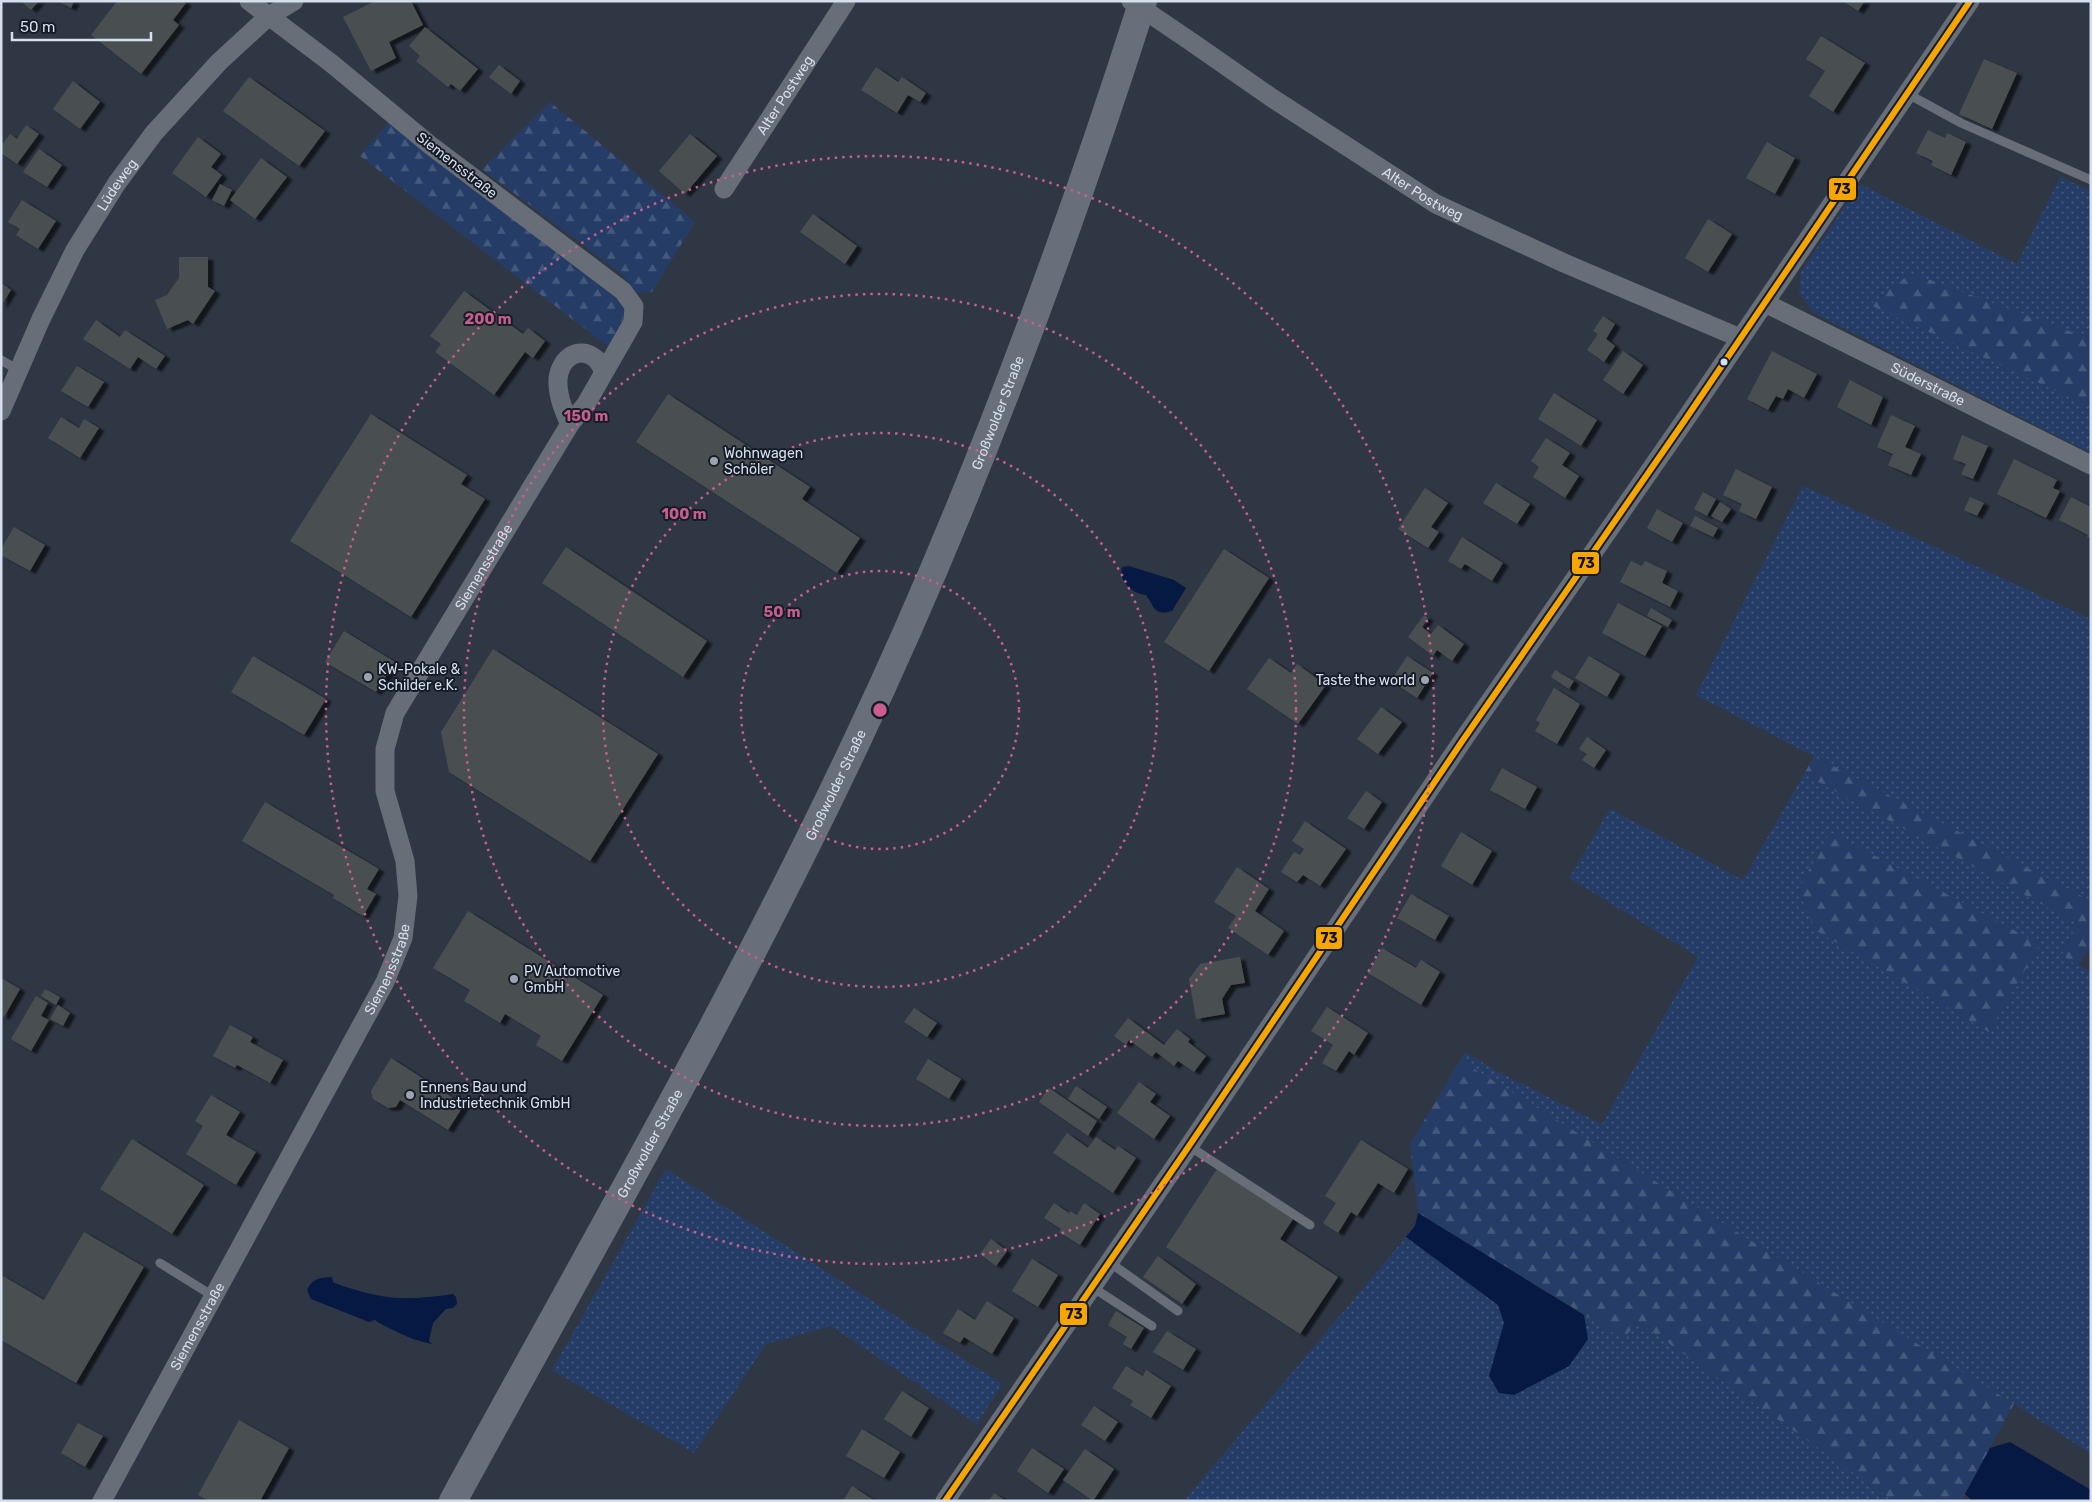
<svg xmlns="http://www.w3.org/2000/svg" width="2092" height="1502" font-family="Rubik,sans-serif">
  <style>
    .grass { fill: url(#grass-dots) }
    .forest { fill: url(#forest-firs) }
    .water { fill: #051942 }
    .building { fill: #495051; filter: url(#shadow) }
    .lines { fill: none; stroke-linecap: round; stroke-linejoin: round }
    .lane { stroke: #686e78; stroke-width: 9 }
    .street { stroke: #686e78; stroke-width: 19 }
    .primary { stroke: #686f7b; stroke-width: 28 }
    .street-bridge { stroke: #686e78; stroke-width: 19 }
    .bus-1-casing { stroke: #161c27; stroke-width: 10 }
    .bus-1 { stroke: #f7a600; stroke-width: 6 }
    .ring { fill: none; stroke: #c95e8e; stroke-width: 2.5; stroke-dasharray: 2.5 5 }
    .bus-dot { fill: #d6dfee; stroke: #161c27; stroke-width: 2 }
    .poi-dot { fill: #9ca4b2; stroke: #161c27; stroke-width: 2 }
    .labels { text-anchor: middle; stroke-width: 4; stroke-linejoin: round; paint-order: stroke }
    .street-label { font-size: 14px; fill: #d6dfee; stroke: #161c27 }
    .poi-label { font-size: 14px; fill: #d6dfee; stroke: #161c27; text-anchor: start }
    .centre { fill: #c95e8e; stroke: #161c27; stroke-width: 2.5 }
    .ring-label { font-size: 15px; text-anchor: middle; font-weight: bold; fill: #c95e8e; stroke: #161c27; stroke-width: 4; stroke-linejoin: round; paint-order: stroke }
    .line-badge { stroke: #161c27; stroke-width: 2 }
    .pale-badge-label { font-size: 14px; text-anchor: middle; font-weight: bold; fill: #111 }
  </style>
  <defs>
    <pattern id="grass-dots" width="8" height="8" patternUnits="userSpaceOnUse" patternTransform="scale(1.25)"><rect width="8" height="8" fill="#253d66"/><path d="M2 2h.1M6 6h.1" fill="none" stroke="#44597c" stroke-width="1.8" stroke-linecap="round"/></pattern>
    <pattern id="forest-firs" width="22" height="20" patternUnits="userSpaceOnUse" patternTransform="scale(1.25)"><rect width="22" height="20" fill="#253d66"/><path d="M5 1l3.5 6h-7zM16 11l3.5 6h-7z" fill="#44597c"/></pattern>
    <filter id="shadow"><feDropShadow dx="5.5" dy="3" stdDeviation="1" flood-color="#0009"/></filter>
  </defs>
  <rect width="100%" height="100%" fill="#2f3744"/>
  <!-- grass -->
  <g class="grass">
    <polygon points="2060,177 2091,191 2091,331 2080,335 1870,305 2091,407 2091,453 1814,313 1799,293 1801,272 1860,184 2017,264"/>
    <polygon points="1803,486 2091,619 2091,901 1696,695"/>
    <polygon points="1804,774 2076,923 2062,955 2091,972 2091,1454 2014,1404 1460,1060 1465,1052 1497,1071 1602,1124 1698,957 1569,878 1610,809 1743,880"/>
    <polygon points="666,1169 1002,1384 977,1424 831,1326 766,1344 694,1453 552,1370"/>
    <polygon points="1406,1237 1498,1305 1549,1354 1584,1315 1624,1339 1637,1321 1894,1501 1184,1501"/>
  </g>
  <!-- forest -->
  <g class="forest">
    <polygon points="550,102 695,222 652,292 636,293 622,274 482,169"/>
    <polygon points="389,122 622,299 626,312 610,348 360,156"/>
    <polygon points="1911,273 2080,335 2091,331 2091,407 1870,305"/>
    <polygon points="1814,756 2091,901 2091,945 2078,966 2062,955 2076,923 1804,774"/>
    <polygon points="1830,832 2040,944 1989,1032 1815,930 1798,890"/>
    <polygon points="1460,1060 2014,1404 1961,1501 1894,1501 1637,1321 1624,1339 1418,1213 1410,1144"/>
  </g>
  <!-- water -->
  <g class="water">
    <path d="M 1129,566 L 1174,580 L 1186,588 L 1172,611 C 1154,616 1155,608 1146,595 C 1133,594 1118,581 1122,567 Z"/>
    <polygon points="1418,1213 1584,1315 1588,1339 1569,1366 1514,1395 1499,1393 1489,1376 1504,1323 1498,1305 1406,1237 1415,1226"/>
    <path d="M 332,1277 L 333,1282 L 340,1285 C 385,1300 405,1301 453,1294 L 456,1297 L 457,1304 L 453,1308 L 446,1309 L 433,1323 L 429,1341 L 432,1344 C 414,1340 410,1338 393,1330 C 386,1326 381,1325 375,1320 L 369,1322 L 311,1299 L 307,1290 C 313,1278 319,1278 332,1277 Z"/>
    <polygon points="2010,1442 2091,1490 2091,1501 1972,1501 1965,1494 1990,1448"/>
  </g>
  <!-- building -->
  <g class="building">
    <polygon points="21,1 39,1 31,10"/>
    <polygon points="58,1 74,1 71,8"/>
    <polygon points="117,1 183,1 186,3 173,20 179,25 141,74 91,35"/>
    <polygon points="375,1 411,1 423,25 389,42 396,58 371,71 343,17"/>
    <polygon points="1843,1 1865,1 1858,11"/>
    <polygon points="425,27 478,69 460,91 451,84 448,87 416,61 420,56 409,46"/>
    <polygon points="1821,36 1865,63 1833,112 1809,96 1825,71 1806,59"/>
    <polygon points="1984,59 2017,73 1992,129 1959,114"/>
    <polygon points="499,65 520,81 511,94 489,77"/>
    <polygon points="876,67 898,82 902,77 926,93 920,102 908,95 897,113 861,90"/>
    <polygon points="249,77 325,131 299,166 223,111"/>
    <polygon points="73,81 100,102 80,129 53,109"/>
    <polygon points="26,125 39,134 17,164 1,153 1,146 10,134 17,139"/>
    <polygon points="1928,130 1945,138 1947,133 1966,142 1951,175 1931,165 1933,161 1916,153"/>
    <polygon points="690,134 717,156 685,194 659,171"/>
    <polygon points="198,137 221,154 211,167 222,175 206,197 172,173"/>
    <polygon points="1767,142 1795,158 1775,194 1746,178"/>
    <polygon points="39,149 62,165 47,187 23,172"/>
    <polygon points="261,158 287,177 255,219 230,200"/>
    <polygon points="220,184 232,190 224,206 212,200"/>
    <polygon points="22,200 56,221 38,249 16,235 20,229 8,222"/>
    <polygon points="813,214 857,246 845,264 800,232"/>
    <polygon points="1708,219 1732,234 1708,272 1685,258"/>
    <polygon points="179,257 208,257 208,287 215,291 193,324 188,320 167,329 155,300 167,295 179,278"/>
    <polygon points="1,283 11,290 1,306"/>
    <polygon points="464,291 523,334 528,328 545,341 533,358 525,352 494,395 435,352 441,344 430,336"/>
    <polygon points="1603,316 1615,324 1606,339 1615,346 1604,362 1587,350 1598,334 1593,331"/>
    <polygon points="96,320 120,337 125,330 165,356 156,369 138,357 130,369 83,339"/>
    <polygon points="1623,351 1643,365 1623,394 1603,380"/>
    <polygon points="1772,351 1817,374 1804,398 1788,389 1783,399 1776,396 1768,410 1747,399"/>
    <polygon points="77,366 104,382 88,407 61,391"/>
    <polygon points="1850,380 1883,397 1871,425 1837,407"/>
    <polygon points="1554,393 1597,420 1581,446 1538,419"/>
    <polygon points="668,394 810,487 802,499 860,538 837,573 636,442"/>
    <polygon points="371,414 467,475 461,484 485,499 411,617 290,541"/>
    <polygon points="1891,415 1915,426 1905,447 1921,454 1911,475 1888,465 1893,454 1877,447"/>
    <polygon points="61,417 79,428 84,419 99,428 80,458 48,438"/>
    <polygon points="1962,435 1988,446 1973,479 1961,474 1966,464 1953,459"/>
    <polygon points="1546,438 1570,453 1562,465 1579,476 1565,498 1533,477 1539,467 1531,461"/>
    <polygon points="2014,459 2057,480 2053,488 2060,491 2046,518 1997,494"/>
    <polygon points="1736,469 1772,487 1756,519 1739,511 1742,504 1723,495"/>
    <polygon points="1496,483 1530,504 1517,524 1483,503"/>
    <polygon points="1425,488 1448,503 1431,527 1439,532 1428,548 1398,529"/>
    <polygon points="1703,492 1716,499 1707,516 1694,509"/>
    <polygon points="1970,497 1984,503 1977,516 1964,510"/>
    <polygon points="2071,497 2091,507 2091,538 2087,537 2088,535 2059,520"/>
    <polygon points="1720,502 1731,509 1722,522 1711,516"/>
    <polygon points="1657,509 1683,523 1672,542 1647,528"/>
    <polygon points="1695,516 1718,528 1713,537 1690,526"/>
    <polygon points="14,527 45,545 30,571 1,555 1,549"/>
    <polygon points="1462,537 1503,563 1492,581 1465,564 1461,569 1448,561"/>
    <polygon points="566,547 707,641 683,677 542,583"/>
    <polygon points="1224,549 1269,578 1209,671 1164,642"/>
    <polygon points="1631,561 1642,566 1645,561 1667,571 1662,583 1678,591 1670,607 1620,582"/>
    <polygon points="1618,603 1662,626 1645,656 1602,633"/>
    <polygon points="1651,608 1672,620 1668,627 1647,616"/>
    <polygon points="1424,615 1428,618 1422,627 1431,634 1438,625 1464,644 1452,661 1437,650 1433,656 1408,637"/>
    <polygon points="344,631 395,662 376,692 325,662"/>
    <polygon points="493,649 658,754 590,861 449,772 441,732"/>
    <polygon points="253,656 326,699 304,735 231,692"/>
    <polygon points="1407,656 1433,673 1417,698 1391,681"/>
    <polygon points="1589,656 1620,674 1607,697 1575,678"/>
    <polygon points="1269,658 1291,673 1297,664 1326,685 1298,724 1247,689"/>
    <polygon points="1555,670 1574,681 1569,689 1551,677"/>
    <polygon points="1554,688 1580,704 1557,744 1535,731 1540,723 1536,720"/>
    <polygon points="1381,707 1402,722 1378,754 1357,739"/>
    <polygon points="1587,737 1606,750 1594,768 1582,760 1587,754 1579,749"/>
    <polygon points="1502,768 1537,787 1525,809 1490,790"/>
    <polygon points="1366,791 1382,802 1364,829 1347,818"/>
    <polygon points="265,802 379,869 367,889 376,894 363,916 333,898 334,895 242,841"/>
    <polygon points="1305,821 1346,849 1320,886 1303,875 1297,882 1281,872 1294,852 1300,855 1304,849 1292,841"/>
    <polygon points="1461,832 1492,851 1472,885 1441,866"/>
    <polygon points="1237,867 1269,889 1255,911 1284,931 1268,955 1228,928 1236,916 1214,902"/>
    <polygon points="1411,894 1449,916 1435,940 1397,918"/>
    <polygon points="468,911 603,995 562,1061 536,1045 541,1036 505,1014 500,1023 464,1001 470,990 433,968"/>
    <polygon points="1382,948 1416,968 1421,960 1440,972 1421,1005 1368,973"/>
    <polygon points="1240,957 1245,983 1231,985 1222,999 1225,1014 1196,1019 1189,979 1200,964"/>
    <polygon points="1,978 20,989 4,1017 1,1015"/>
    <polygon points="45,989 60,997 56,1005 41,996"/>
    <polygon points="36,996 48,1003 41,1016 49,1020 31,1051 11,1039"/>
    <polygon points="58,1005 70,1013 63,1026 50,1019"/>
    <polygon points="1327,1007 1368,1033 1354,1055 1349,1051 1336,1071 1322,1063 1333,1045 1311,1031"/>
    <polygon points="914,1008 937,1023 927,1037 904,1022"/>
    <polygon points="1128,1018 1164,1045 1177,1029 1190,1039 1188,1042 1206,1056 1194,1072 1178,1061 1174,1066 1156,1052 1152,1057 1129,1040 1126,1045 1114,1036"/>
    <polygon points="230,1025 253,1037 250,1042 283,1060 270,1083 237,1065 235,1068 213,1056"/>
    <polygon points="391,1058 464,1105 448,1130 400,1100 396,1107 388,1108 373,1099 371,1091"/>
    <polygon points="928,1059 961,1079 949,1099 916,1079"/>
    <polygon points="1139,1082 1156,1094 1150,1102 1170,1116 1154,1139 1117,1113"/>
    <polygon points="1076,1086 1107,1107 1099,1119 1068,1099"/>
    <polygon points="1049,1088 1097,1121 1088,1136 1039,1102"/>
    <polygon points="211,1095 240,1112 226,1135 256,1152 236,1185 186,1154 203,1126 195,1121"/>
    <polygon points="1067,1133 1088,1148 1096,1137 1115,1150 1118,1146 1136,1158 1113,1193 1053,1153"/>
    <polygon points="132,1139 204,1185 172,1234 100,1189"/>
    <polygon points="1361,1140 1408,1169 1394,1193 1378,1183 1357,1216 1351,1212 1338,1233 1323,1223 1336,1203 1325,1196"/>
    <polygon points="1217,1169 1293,1219 1280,1239 1338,1277 1300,1334 1166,1247"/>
    <polygon points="1054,1203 1069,1213 1070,1211 1077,1215 1084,1203 1100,1214 1080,1245 1059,1232 1061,1229 1044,1218"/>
    <polygon points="84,1232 144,1267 76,1383 1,1340 1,1275 44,1300"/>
    <polygon points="991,1239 1007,1251 996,1266 980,1254"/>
    <polygon points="1158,1256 1196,1284 1182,1304 1143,1277"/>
    <polygon points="1032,1259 1058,1275 1038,1307 1012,1291"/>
    <polygon points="987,1301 1014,1318 992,1354 964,1337 960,1343 943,1333 958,1309 975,1320"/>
    <polygon points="1116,1311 1144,1328 1131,1349 1123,1344 1127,1337 1108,1325"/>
    <polygon points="1167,1331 1196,1349 1183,1370 1153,1352"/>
    <polygon points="1126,1366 1143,1376 1146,1370 1171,1386 1151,1418 1130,1405 1133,1401 1112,1388"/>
    <polygon points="902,1391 929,1408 911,1437 884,1419"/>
    <polygon points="1094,1406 1118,1422 1105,1441 1081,1425"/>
    <polygon points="239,1420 289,1448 260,1501 209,1501 198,1495"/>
    <polygon points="78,1423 103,1436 85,1467 61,1453"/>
    <polygon points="862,1429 900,1452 884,1478 846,1456"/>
    <polygon points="1032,1448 1064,1469 1048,1493 1017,1471"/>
    <polygon points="1085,1449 1114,1469 1093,1501 1063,1480"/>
    <polygon points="852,1486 875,1501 843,1501"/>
    <polygon points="994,1493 1006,1501 989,1501"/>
  </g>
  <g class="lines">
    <!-- lane -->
    <g class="lane">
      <polyline points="1908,94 1961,123 2091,180"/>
      <polyline points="1,360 18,370"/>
      <polyline points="1189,1146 1310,1225"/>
      <polyline points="1109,1262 1178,1311"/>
      <polyline points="160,1263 213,1296"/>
      <polyline points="1092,1287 1152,1326"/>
    </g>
    <!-- street -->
    <g class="street">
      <path id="s1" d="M 1193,43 L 1272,98 L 1436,204 L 1564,263 L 1740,338"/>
      <path id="s2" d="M 724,189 L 846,1"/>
      <path id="s3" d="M 1765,303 L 2091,465"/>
      <path id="s4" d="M 1,411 L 41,319 L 75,250 L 117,183 L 154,133 L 219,62 L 269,16 L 294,1"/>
      <path d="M 570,424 C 563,410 557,395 558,379 C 560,359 578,344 596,359 C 599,362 602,367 604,372"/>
      <path id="s5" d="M 102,1501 L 385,982 L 403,938 L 408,896 L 405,861 L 385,791 L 385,749 L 395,713 L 570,424 L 586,404 L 633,322 L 634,306 L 623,291 L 430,145 L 331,63 L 249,1"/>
      <polyline points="945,1501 1189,1146 1463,740 1685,420 1970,1"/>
    </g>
    <!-- primary -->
    <path class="primary" id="s6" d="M 453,1501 C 590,1250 733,1003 855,745 C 969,505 1062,254 1143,1"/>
    <!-- street-bridge -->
    <polyline class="street-bridge" points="1131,1 1193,43"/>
    <!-- bus-1 casing -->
    <g class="bus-1-casing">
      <polyline id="bus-1" points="945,1501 1189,1146 1463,740 1685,420 1970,1"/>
    </g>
    <!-- bus-1 -->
    <use href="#bus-1" class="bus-1"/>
  </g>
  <!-- distance rings -->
  <g class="ring">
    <circle cx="880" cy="710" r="139"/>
    <circle cx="880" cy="710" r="277"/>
    <circle cx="880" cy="710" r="416"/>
    <circle cx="880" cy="710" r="554"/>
  </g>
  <!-- markers -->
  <circle class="bus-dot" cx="1724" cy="362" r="4.5"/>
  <g class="poi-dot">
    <circle cx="714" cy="461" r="5"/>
    <circle cx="368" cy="677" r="5"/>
    <circle cx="1425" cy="680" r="5"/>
    <circle cx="514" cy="979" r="5"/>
    <circle cx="410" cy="1095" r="5"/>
  </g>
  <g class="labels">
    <!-- street labels -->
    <g class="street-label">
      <text dy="5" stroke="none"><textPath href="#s2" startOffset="112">Alter Postweg</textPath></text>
      <text transform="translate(457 165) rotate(38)" y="5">Siemensstraße</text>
      <text dy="5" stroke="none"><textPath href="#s4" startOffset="255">Lüdeweg</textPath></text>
      <text dy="5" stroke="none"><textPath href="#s1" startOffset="275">Alter Postweg</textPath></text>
      <text dy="5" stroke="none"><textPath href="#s3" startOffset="182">Süderstraße</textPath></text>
      <text dy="5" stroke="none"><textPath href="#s6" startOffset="1218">Großwolder Straße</textPath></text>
      <text dy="5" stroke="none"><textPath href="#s5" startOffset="1039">Siemensstraße</textPath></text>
      <text dy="5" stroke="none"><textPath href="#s6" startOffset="812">Großwolder Straße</textPath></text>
      <text dy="5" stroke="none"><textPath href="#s5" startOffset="604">Siemensstraße</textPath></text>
      <text dy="5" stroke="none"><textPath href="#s6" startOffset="408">Großwolder Straße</textPath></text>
      <text dy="5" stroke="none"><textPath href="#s5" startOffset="199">Siemensstraße</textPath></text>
    </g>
    <!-- poi labels -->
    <g class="poi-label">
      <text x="724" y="458">Wohnwagen<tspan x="724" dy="16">Schöler</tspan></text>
      <text x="378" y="674">KW-Pokale &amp;<tspan x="378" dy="16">Schilder e.K.</tspan></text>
      <text x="1415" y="685" text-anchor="end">Taste the world</text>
      <text x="524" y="976">PV Automotive<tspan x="524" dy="16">GmbH</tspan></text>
      <text x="420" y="1092">Ennens Bau und<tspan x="420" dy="16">Industrietechnik GmbH</tspan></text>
    </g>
  </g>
  <circle cx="880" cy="710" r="8" class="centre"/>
  <g class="ring-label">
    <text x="488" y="324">200 m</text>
    <text x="586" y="421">150 m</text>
    <text x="684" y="519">100 m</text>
    <text x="782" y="617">50 m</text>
  </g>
  <g class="line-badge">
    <rect x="1828" y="177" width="29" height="24" rx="5" fill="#f7a600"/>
    <rect x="1571" y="551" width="29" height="24" rx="5" fill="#f7a600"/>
    <rect x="1315" y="926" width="28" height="24" rx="5" fill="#f7a600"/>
    <rect x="1059" y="1302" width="29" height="24" rx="5" fill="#f7a600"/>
  </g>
  <g class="pale-badge-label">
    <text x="1842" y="194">73</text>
    <text x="1586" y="568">73</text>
    <text x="1329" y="943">73</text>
    <text x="1074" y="1319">73</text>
  </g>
  <!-- border -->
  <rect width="2092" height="1502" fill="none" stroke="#d6dfee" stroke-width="5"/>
  <!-- scale -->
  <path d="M12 32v8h139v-8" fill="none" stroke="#d6dfee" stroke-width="2.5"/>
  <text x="20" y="32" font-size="15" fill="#d6dfee" stroke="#161c27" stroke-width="4" paint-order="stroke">50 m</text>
</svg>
